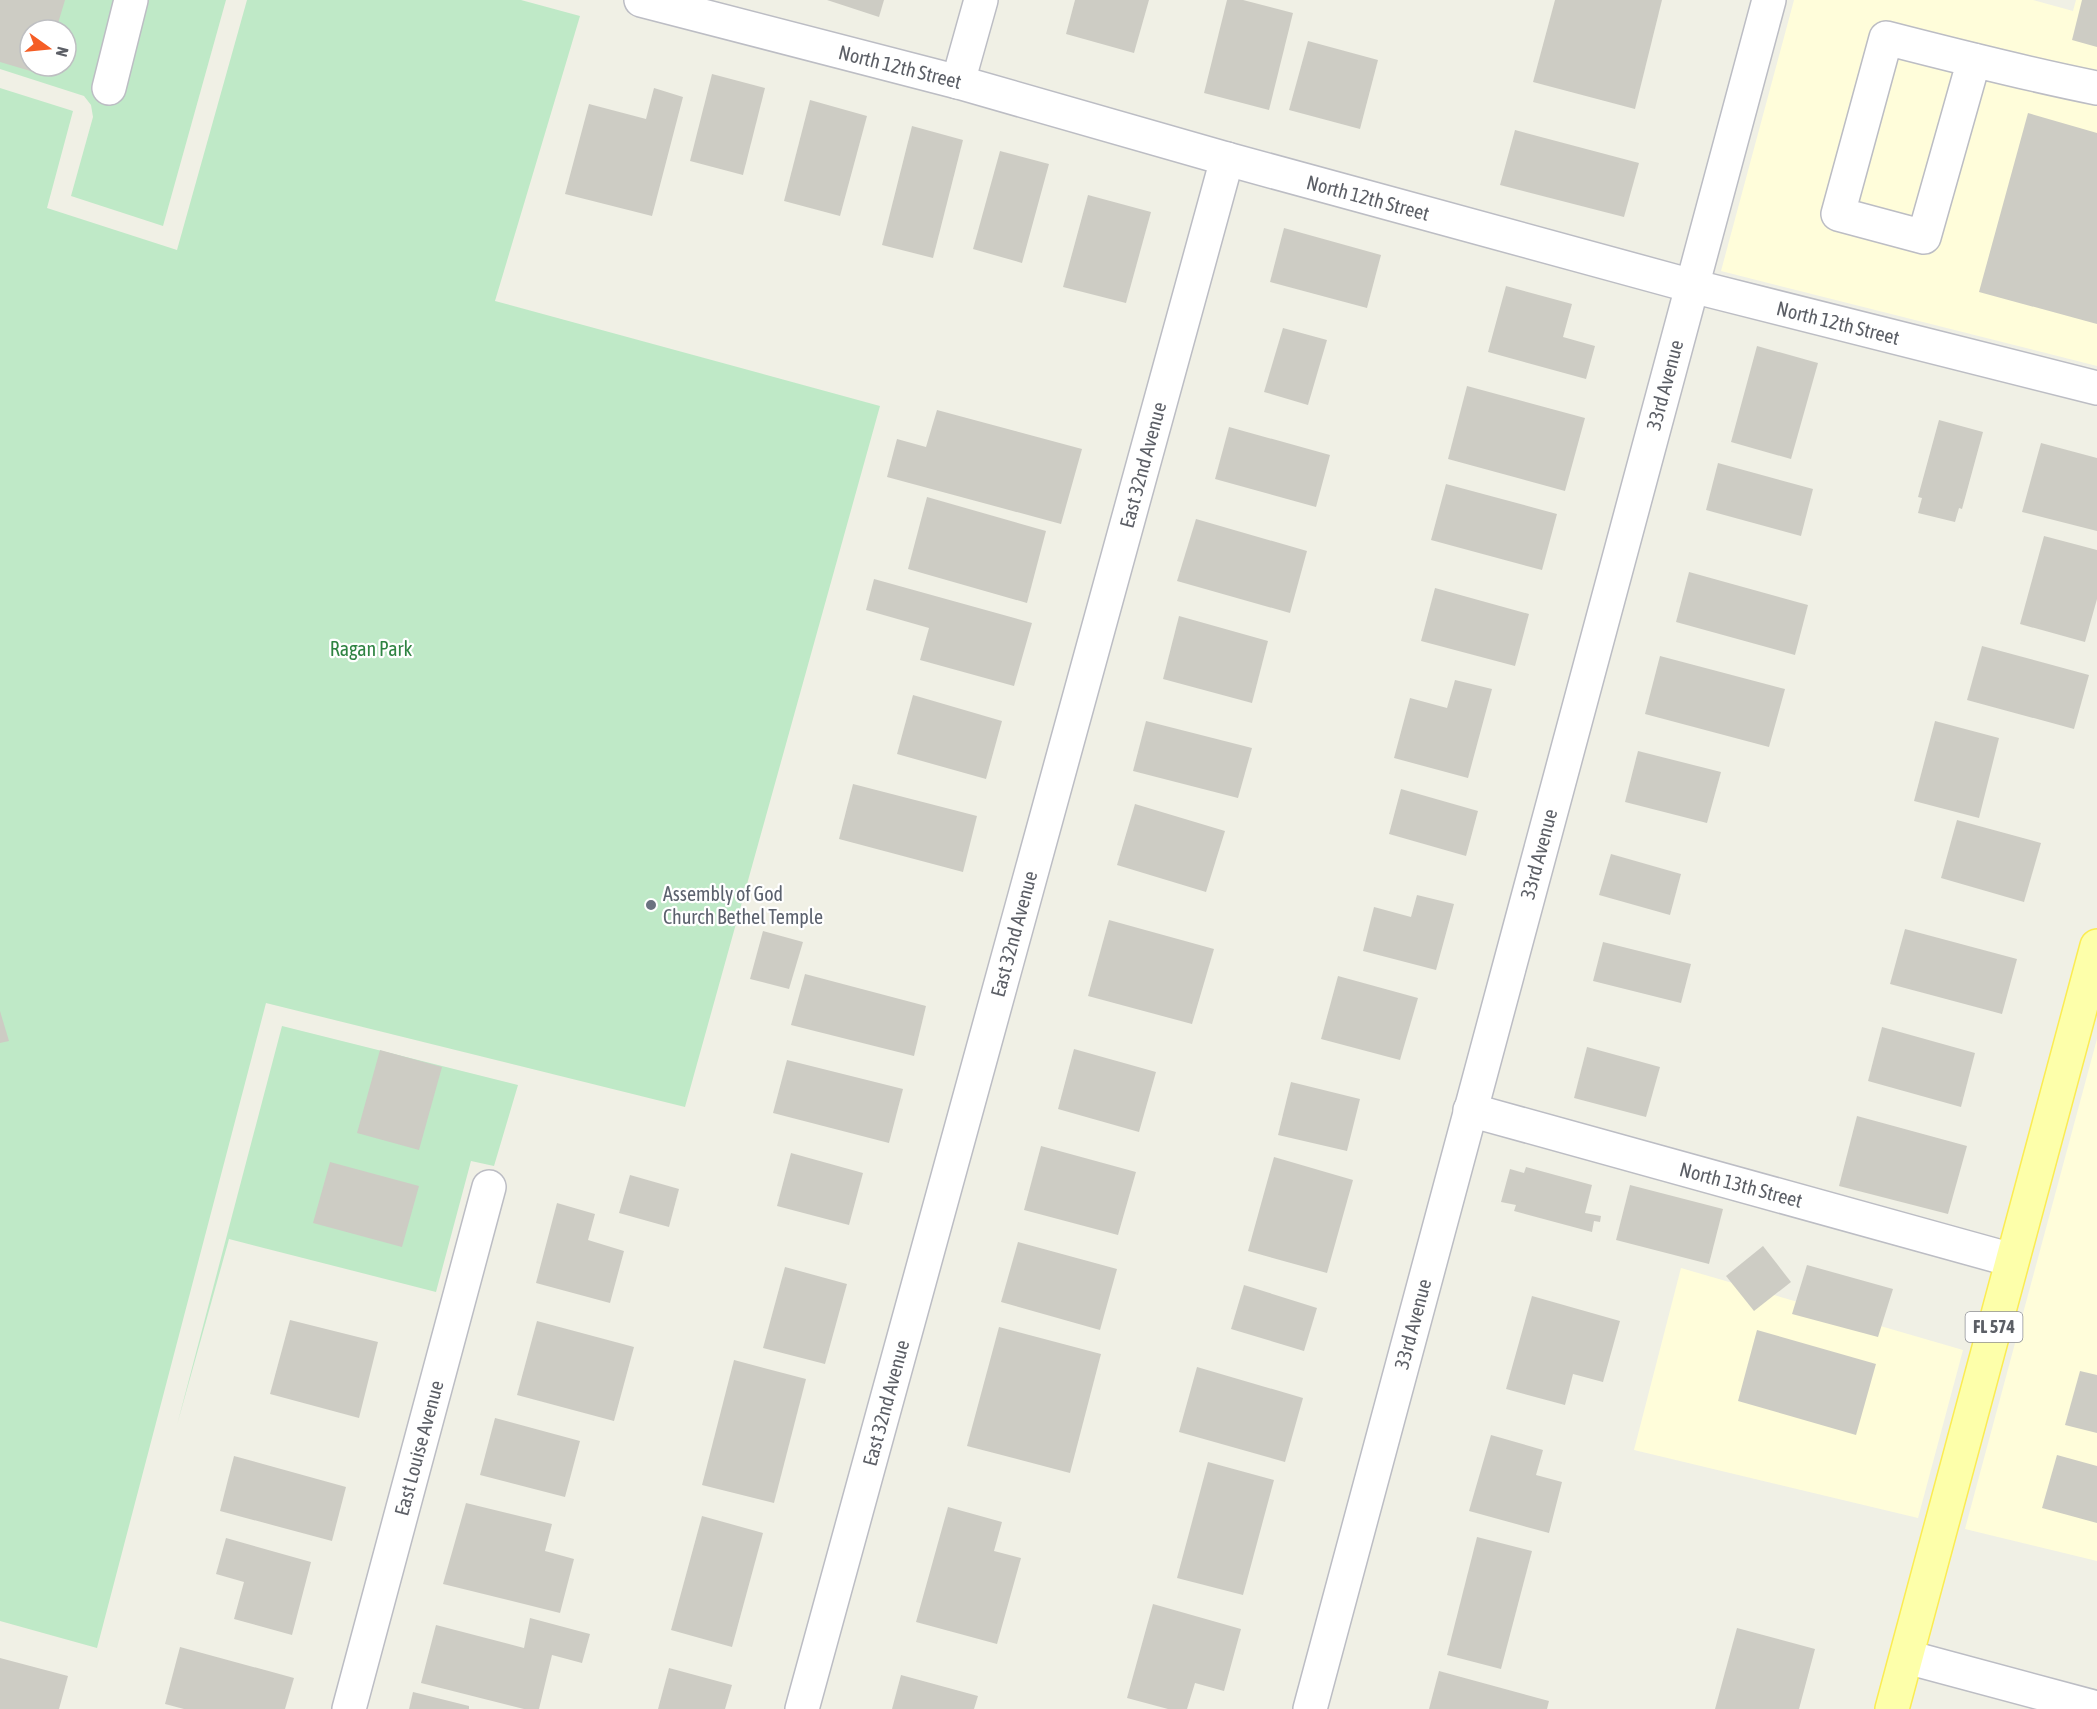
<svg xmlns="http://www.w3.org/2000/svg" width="2097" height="1709" font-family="'Asap Condensed',sans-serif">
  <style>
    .commercial { fill: #fffdda }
    .green { fill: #bfe9c7; fill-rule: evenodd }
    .building { fill: #cdccc4 }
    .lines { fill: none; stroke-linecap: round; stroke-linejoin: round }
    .minor-casing { stroke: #bcbdc4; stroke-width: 36 }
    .major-casing { stroke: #fbec53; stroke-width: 36 }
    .minor { stroke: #fff; stroke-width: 33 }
    .major { stroke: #fdffaa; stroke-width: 33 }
    .worship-dot { fill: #6b7280; stroke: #fff; stroke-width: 2 }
    .labels { text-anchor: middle; stroke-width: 4.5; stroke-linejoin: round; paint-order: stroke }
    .shield { fill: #fff; stroke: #8d8f94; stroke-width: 1.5 }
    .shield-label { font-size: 18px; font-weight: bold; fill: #5c5f66 }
    .street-label { font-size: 20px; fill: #5c5f66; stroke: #fff }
    .park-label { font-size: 20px; fill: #2f8342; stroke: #fff }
    .worship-label { font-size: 20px; fill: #5b616d; stroke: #fff; text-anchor: start }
  </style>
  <rect width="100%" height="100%" fill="#f0f0e5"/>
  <!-- commercial -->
  <g class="commercial">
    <polygon points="1794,0 2033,0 2073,11 2076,0 2097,0 2097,366 1721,271"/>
    <polygon points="2097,1039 2097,1561 1965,1529"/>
    <polygon points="1681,1268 1963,1350 1918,1518 1634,1450"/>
  </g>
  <!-- green -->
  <g class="green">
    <path d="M 0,0 L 226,0 L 163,226 L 71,196 L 93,117 L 91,105 L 84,96 L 0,69 ZM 30,30 L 66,30 L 66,66 L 30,66 Z"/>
    <polygon points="247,0 521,0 580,16 495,301 880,406 685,1107 266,1003 97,1648 0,1621 0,88 73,111 47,208 177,250"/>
    <polygon points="282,1026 518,1085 494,1166 471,1161 436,1292 229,1239 177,1425"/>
  </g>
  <!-- building -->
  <g class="building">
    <polygon points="0,0 65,0 56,30 30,30 30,66 46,66 44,75 0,62"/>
    <polygon points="827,0 884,0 879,17"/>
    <polygon points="1075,0 1149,0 1134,53 1066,34"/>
    <polygon points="1227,0 1243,0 1293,13 1269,110 1204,93"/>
    <polygon points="1555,0 1662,0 1635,109 1533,82"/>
    <polygon points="2082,0 2097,0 2097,47 2072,40"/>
    <polygon points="1308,41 1378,60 1360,129 1289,110"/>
    <polygon points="712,74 765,88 743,175 690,161"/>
    <polygon points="654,88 683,97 652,216 565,194 589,104 646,119"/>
    <polygon points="810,100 867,116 840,216 784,201"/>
    <polygon points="2028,113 2097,133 2097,324 1979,292"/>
    <polygon points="912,126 963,140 933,258 882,245"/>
    <polygon points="1515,130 1639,163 1624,217 1500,185"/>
    <polygon points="1000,151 1049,164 1022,263 973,249"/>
    <polygon points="1088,195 1151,212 1126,303 1063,287"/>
    <polygon points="1284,228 1381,255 1367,308 1270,282"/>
    <polygon points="1506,286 1572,304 1563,337 1595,346 1586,379 1488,352"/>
    <polygon points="1283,328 1327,340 1308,405 1264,392"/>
    <polygon points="1757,346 1818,363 1791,459 1731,442"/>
    <polygon points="1467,386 1585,418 1565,491 1448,459"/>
    <polygon points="937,410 1082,449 1061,524 887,477 897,439 926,447"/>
    <polygon points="1939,420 1983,432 1962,509 1959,508 1955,522 1918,513 1922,498 1918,497"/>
    <polygon points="1229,427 1330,455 1316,507 1215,479"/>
    <polygon points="2041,443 2097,458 2097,531 2022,512"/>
    <polygon points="1718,463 1813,489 1801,536 1706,510"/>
    <polygon points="1446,484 1557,514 1542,570 1431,540"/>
    <polygon points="927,497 1046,531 1027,603 908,569"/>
    <polygon points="1196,519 1307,551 1290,613 1177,581"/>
    <polygon points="2044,536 2097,550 2097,599 2085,642 2020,624"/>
    <polygon points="1689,572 1808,605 1795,655 1676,622"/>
    <polygon points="874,579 1032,623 1014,686 920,660 929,628 866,610"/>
    <polygon points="1435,588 1529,614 1515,666 1421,641"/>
    <polygon points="1179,616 1268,641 1252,703 1163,679"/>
    <polygon points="1982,646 2089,675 2074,729 1967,700"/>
    <polygon points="1660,656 1785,689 1769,747 1645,714"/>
    <polygon points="1455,680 1492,689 1468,778 1394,758 1410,698 1447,708"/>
    <polygon points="913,695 1002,721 986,779 897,754"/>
    <polygon points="1146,721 1252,748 1238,798 1133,771"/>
    <polygon points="1935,721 1999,738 1979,818 1914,801"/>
    <polygon points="1638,751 1721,772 1707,823 1625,802"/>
    <polygon points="853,784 977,816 963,872 839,839"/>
    <polygon points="1401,789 1478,811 1466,856 1389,834"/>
    <polygon points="1135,804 1225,831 1206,892 1117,865"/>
    <polygon points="1957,820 2041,843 2024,902 1941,878"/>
    <polygon points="1611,854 1681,874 1670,915 1599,895"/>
    <polygon points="1417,895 1454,904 1436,970 1363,951 1374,907 1411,917"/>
    <polygon points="1109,920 1214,949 1192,1024 1088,996"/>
    <polygon points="1905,929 2017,959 2002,1014 1890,984"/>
    <polygon points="763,931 803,942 789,989 750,979"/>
    <polygon points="1603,942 1691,964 1681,1003 1593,981"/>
    <polygon points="805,974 926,1006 914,1056 791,1025"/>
    <polygon points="1338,976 1418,998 1400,1060 1321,1039"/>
    <polygon points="0,1011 9,1041 0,1043"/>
    <polygon points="1882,1027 1975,1053 1961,1107 1868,1081"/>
    <polygon points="1587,1047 1660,1067 1646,1117 1574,1098"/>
    <polygon points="1074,1049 1156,1072 1139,1132 1058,1109"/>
    <polygon points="380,1050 442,1067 419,1150 357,1133"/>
    <polygon points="787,1060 903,1089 889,1143 773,1113"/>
    <polygon points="1291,1082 1360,1099 1347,1151 1278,1135"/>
    <polygon points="1857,1116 1967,1146 1948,1214 1839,1186"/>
    <polygon points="1041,1146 1136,1172 1118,1235 1024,1210"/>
    <polygon points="791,1153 863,1173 849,1225 777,1206"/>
    <polygon points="1274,1157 1353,1180 1327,1273 1248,1251"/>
    <polygon points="330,1162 419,1186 402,1247 313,1223"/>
    <polygon points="1526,1167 1592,1185 1585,1213 1601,1216 1600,1222 1594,1221 1592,1232 1514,1211 1516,1205 1501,1202 1510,1169 1524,1173"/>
    <polygon points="630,1175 679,1189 669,1227 619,1213"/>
    <polygon points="1630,1185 1723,1209 1709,1264 1616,1240"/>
    <polygon points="557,1203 595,1214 588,1240 624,1251 610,1303 536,1283"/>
    <polygon points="1018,1242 1117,1269 1100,1330 1001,1302"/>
    <polygon points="1763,1246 1791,1282 1754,1311 1726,1276"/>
    <polygon points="1807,1265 1893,1289 1878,1337 1792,1314"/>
    <polygon points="785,1267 847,1284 825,1364 763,1348"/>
    <polygon points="1244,1285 1317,1308 1304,1351 1231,1329"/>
    <polygon points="1532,1296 1620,1321 1603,1382 1573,1374 1565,1405 1506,1389"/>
    <polygon points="290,1320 378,1342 359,1418 270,1394"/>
    <polygon points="537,1321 634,1347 614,1421 517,1395"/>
    <polygon points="999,1327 1101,1354 1070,1473 967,1446"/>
    <polygon points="1757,1330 1876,1364 1856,1435 1738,1401"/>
    <polygon points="734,1360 806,1379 774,1503 702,1485"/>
    <polygon points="1197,1367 1303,1398 1285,1462 1179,1432"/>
    <polygon points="2080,1371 2097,1375 2097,1433 2065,1425"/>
    <polygon points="495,1418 580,1441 565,1497 480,1475"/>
    <polygon points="1491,1435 1543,1450 1536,1475 1562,1482 1549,1533 1469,1511"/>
    <polygon points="2057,1455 2097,1466 2097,1523 2042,1508"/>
    <polygon points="234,1456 346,1487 332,1541 220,1511"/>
    <polygon points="1208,1462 1274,1480 1243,1595 1177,1578"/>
    <polygon points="466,1503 552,1524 545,1551 574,1559 560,1613 443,1584"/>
    <polygon points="948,1507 1002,1522 994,1551 1021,1558 997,1644 916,1622"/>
    <polygon points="702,1516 763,1533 732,1647 671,1630"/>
    <polygon points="1477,1537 1532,1551 1501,1669 1447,1655"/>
    <polygon points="226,1538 311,1562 292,1635 234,1619 244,1582 216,1574"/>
    <polygon points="1153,1604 1241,1629 1224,1691 1195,1683 1187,1709 1168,1709 1127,1698"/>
    <polygon points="530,1618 590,1634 582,1663 552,1655 539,1709 524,1709 421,1683 436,1625 524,1648"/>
    <polygon points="1737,1628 1815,1649 1799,1709 1715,1709"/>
    <polygon points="180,1647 294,1678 285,1709 184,1709 165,1704"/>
    <polygon points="0,1658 68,1676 59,1709 0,1709"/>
    <polygon points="669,1668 732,1685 725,1709 658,1709"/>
    <polygon points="1439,1671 1549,1701 1547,1709 1429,1709"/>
    <polygon points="901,1675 978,1696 974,1709 892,1709"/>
    <polygon points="413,1692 469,1706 469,1709 409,1709"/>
  </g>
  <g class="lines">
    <!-- minor casing -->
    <g class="minor-casing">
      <g id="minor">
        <polyline points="641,0 958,82 1227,159 1692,286 2097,388"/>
        <path d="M 1974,60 L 1924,237 L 1838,214 L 1886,38 C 1956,56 2026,74 2097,88"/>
        <polyline points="958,82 981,0"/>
        <polyline points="109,88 131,0"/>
        <polyline points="1470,1110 2012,1260"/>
        <polyline points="1907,1657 2097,1708"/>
        <polyline points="349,1709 489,1187"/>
        <polyline points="802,1709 1227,159"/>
        <polyline points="1310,1709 1769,0"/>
      </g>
    </g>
    <!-- major casing -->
    <g class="major-casing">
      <polyline id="major" points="1892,1709 2097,946"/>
    </g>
    <!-- minor -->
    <use href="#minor" class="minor"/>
    <!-- major -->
    <use href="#major" class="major"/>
  </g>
  <!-- markers -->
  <circle class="worship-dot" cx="651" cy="905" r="6"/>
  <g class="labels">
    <!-- shield labels -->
    <rect class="shield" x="1965.5" y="1312" width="57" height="30" rx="4.5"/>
    <g class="shield-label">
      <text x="1994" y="1333">FL 574</text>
    </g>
    <!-- street labels -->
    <g class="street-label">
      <text transform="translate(900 67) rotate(14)" y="7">North 12th Street</text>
      <text transform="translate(1368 198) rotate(15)" y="7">North 12th Street</text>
      <text transform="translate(1838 323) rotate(14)" y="7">North 12th Street</text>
      <text transform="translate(1665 385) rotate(-75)" y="7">33rd Avenue</text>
      <text transform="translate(1143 465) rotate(-75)" y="7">East 32nd Avenue</text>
      <text transform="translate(1539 854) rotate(-75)" y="7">33rd Avenue</text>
      <text transform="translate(1014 934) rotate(-75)" y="7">East 32nd Avenue</text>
      <text transform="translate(1741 1185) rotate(15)" y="7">North 13th Street</text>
      <text transform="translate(1413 1324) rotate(-75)" y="7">33rd Avenue</text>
      <text transform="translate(886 1403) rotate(-75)" y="7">East 32nd Avenue</text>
      <text transform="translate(419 1448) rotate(-75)" y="7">East Louise Avenue</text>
    </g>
    <!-- park labels -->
    <g class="park-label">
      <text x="371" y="656">Ragan Park</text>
    </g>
    <!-- worship labels -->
    <g class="worship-label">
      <text x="663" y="901">Assembly of God<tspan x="663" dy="23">Church Bethel Temple</tspan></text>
    </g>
  </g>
  <!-- north arrow -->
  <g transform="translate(48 48) rotate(105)"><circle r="28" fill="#ffffff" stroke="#bebfc2" stroke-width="1.5"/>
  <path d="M0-4.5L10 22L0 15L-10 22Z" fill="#f55d25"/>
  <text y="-9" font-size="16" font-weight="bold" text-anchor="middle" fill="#5c5f66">N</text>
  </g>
</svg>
